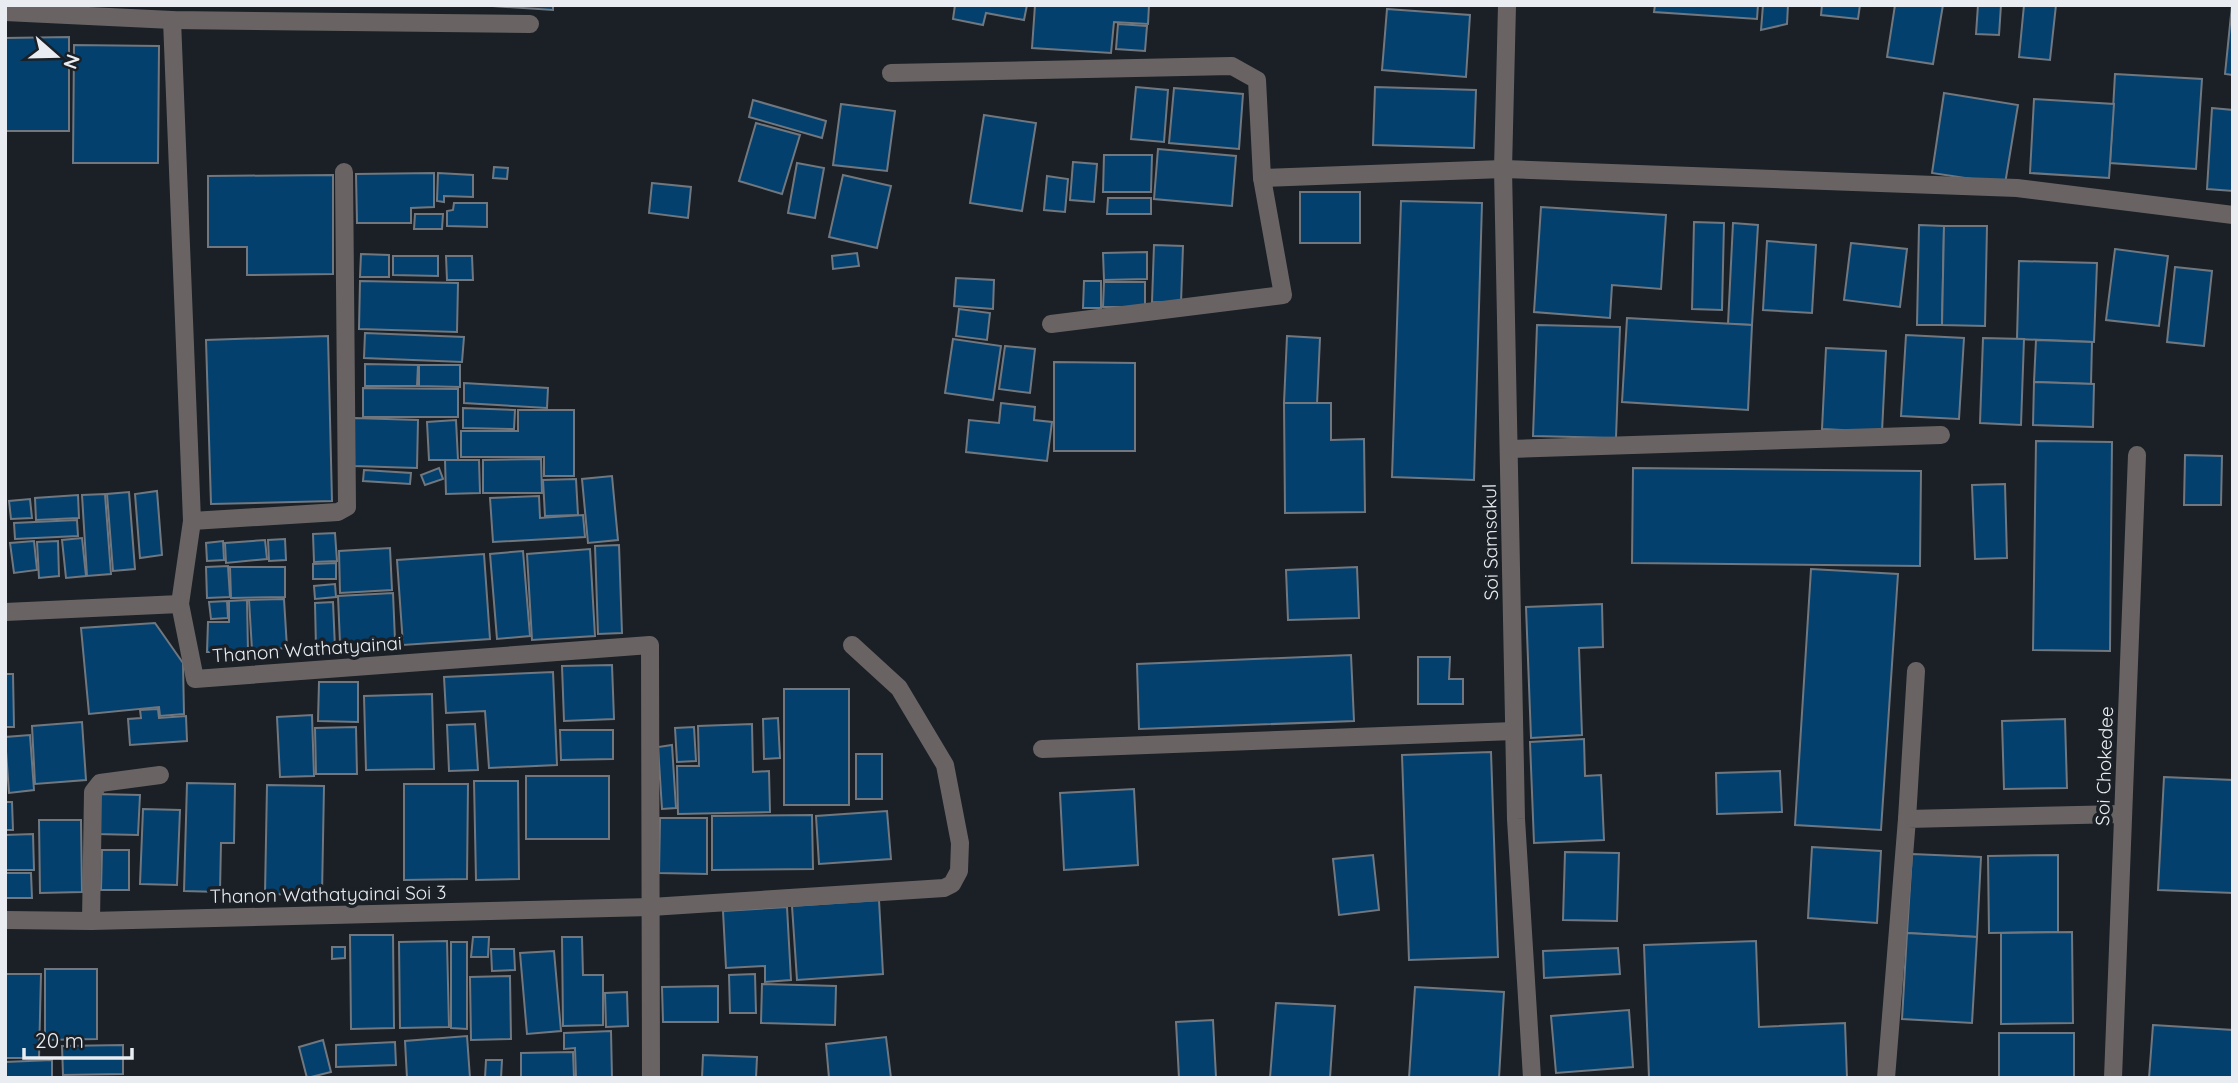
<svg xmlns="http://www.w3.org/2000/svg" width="2238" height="1083" font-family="Quicksand,sans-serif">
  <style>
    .building { fill: #03406e; stroke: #70777f; stroke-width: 2 }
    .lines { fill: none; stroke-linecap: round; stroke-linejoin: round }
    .minor { stroke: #696463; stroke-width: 18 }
    .labels { text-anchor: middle; stroke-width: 7; stroke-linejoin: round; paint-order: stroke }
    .street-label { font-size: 19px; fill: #e9edf1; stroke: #1a2026 }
  </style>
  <rect width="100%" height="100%" fill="#1a2026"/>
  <!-- building -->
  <g class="building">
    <polygon points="478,5 553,5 553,10"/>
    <polygon points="955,5 1027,5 1024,20 986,13 983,25 953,19"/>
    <polygon points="1035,5 1149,5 1148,24 1114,22 1111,53 1032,48"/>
    <polygon points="1655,5 1758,5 1757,19 1654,12"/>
    <polygon points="1763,5 1788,5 1787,24 1761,30"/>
    <polygon points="1822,5 1860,5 1858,19 1821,15"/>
    <polygon points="1895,5 1943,5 1933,64 1887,57"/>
    <polygon points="1978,5 2001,5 1999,35 1976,34"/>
    <polygon points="2024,5 2056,5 2050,60 2019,57"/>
    <polygon points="2232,5 2233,5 2233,75 2225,74"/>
    <polygon points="1387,9 1470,15 1466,77 1382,70"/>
    <polygon points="1118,24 1147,26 1145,51 1116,49"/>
    <polygon points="69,37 69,131 5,131 5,38"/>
    <polygon points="74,45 159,46 158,163 73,163"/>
    <polygon points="2115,74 2202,79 2196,169 2110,163"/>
    <polygon points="1136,87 1168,90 1164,142 1131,139"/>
    <polygon points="1375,87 1476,90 1474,148 1373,145"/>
    <polygon points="1174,88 1243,94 1239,149 1169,143"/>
    <polygon points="1944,93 2018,105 2005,184 1932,173"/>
    <polygon points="2034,99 2114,104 2109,178 2030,173"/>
    <polygon points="753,100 826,121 822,138 749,117"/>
    <polygon points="841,104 895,111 887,171 833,165"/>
    <polygon points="2212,108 2233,110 2233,191 2207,189"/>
    <polygon points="984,115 1036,123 1022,211 970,203"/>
    <polygon points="756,123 800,135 782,194 739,181"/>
    <polygon points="1158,149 1236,156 1232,206 1154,199"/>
    <polygon points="1104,155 1152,155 1151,192 1103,192"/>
    <polygon points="1073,162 1097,164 1094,202 1070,200"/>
    <polygon points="797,163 824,168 815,218 788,213"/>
    <polygon points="494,167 508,168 507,179 493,178"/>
    <polygon points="434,173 434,207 411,208 411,223 357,223 356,174"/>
    <polygon points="438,173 473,175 473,197 444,196 444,202 437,201"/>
    <polygon points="333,175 333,274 247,275 247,247 208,247 208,176"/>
    <polygon points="843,175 891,186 877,248 829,237"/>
    <polygon points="1047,176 1068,179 1065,212 1044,210"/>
    <polygon points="652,183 691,187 688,218 649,213"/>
    <rect x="1300" y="192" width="60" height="51"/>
    <polygon points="1108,198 1151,198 1151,214 1107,214"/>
    <polygon points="1401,201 1482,203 1474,480 1392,477"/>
    <polygon points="454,203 487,203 487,227 447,226 447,211 453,210"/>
    <polygon points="1541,207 1666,215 1661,289 1612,285 1610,318 1534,312"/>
    <polygon points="415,214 443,214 442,229 414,229"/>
    <polygon points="1694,222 1724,223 1722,310 1692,309"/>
    <polygon points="1733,223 1758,225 1752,325 1728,324"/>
    <polygon points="1919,225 1944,226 1942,325 1917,325"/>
    <polygon points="1944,226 1987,226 1985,326 1942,325"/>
    <polygon points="1767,241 1816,245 1812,313 1763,310"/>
    <polygon points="1851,243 1907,249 1900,307 1844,300"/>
    <polygon points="1154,245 1183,246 1181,303 1152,302"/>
    <polygon points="2115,249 2168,256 2159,326 2106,320"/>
    <polygon points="1147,252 1147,279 1104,280 1103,253"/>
    <polygon points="857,253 859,266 833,269 832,256"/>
    <polygon points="361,254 389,255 389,277 360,277"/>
    <polygon points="393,256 438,256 438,276 393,275"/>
    <polygon points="446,256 472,256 473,280 447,280"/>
    <polygon points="2019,261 2097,263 2094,342 2017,339"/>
    <polygon points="2175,267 2212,271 2204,346 2167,342"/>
    <polygon points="956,278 994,280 993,309 954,306"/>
    <polygon points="360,281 458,283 457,332 359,329"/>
    <polygon points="1084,281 1101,281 1101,308 1083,308"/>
    <polygon points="1104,282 1145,282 1145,307 1103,307"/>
    <polygon points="959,309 990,313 987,340 956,336"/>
    <polygon points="1627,318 1752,325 1748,410 1622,402"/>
    <polygon points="1537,325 1620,327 1616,438 1533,436"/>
    <polygon points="365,333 464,337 462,362 364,358"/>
    <polygon points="1906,335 1964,338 1959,419 1901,416"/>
    <polygon points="328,336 332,501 211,504 206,340"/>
    <polygon points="1287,336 1320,338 1317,404 1284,403"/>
    <polygon points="1983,338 2024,339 2021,425 1980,423"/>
    <polygon points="953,339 1001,346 993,400 945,393"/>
    <polygon points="2036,340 2092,342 2091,384 2034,382"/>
    <polygon points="1005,346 1035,349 1030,393 999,389"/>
    <polygon points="1826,348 1886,351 1882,432 1822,429"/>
    <polygon points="1054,362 1135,363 1135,451 1054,451"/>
    <polygon points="365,364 418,365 417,386 365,386"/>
    <polygon points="419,365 460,365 460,387 419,386"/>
    <polygon points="2034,382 2094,384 2093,427 2033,425"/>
    <polygon points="464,383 548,388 547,408 464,403"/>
    <polygon points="363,388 458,389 458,417 363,417"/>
    <polygon points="1001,403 1035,407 1034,420 1052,422 1047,461 966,452 969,420 999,423"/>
    <polygon points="1284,403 1331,403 1331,440 1364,439 1365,512 1285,513"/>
    <polygon points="463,408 515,410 514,429 463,428"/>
    <polygon points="518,410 574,410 574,476 544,476 544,457 461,457 461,431 518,431"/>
    <polygon points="354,418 418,420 417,468 353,466"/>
    <polygon points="456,420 458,460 429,460 427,422"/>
    <polygon points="2036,441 2112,442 2110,651 2033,650"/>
    <polygon points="2185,455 2222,456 2221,505 2184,505"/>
    <polygon points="541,459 542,493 483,493 483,460"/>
    <polygon points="445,460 479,460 480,493 446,494"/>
    <polygon points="439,468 443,479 425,485 421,475"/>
    <polygon points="1633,468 1921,471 1920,566 1632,563"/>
    <polygon points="364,470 411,473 410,484 363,481"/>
    <polygon points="612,476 618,540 588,543 582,479"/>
    <polygon points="576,479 578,515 545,516 543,480"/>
    <polygon points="2005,484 2007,558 1975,559 1972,485"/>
    <polygon points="157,491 162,555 140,558 135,494"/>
    <polygon points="129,492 135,569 113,571 107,494"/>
    <polygon points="105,494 111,574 87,576 82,495"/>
    <polygon points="78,495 79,518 36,520 35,498"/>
    <polygon points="539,496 540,518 583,515 585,537 493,542 490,498"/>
    <polygon points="30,499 32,518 11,519 9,501"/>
    <polygon points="77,520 78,536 15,539 14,523"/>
    <polygon points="335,533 337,561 314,562 313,534"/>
    <polygon points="82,538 86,576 66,578 62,540"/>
    <polygon points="285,539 286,560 269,561 268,540"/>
    <polygon points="265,540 267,559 226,563 225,543"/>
    <polygon points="34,541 37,570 14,573 10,543"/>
    <polygon points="58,541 59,576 39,578 37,542"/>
    <polygon points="223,541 224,560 207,561 206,543"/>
    <polygon points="619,545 622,633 598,634 595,546"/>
    <polygon points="390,548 392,590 340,593 339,551"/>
    <polygon points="590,549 595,636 532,640 527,554"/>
    <polygon points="523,551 530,636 497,639 490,554"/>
    <polygon points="484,554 490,639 403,645 397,560"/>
    <polygon points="336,563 336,579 313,579 313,564"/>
    <polygon points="228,566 230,597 207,598 206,567"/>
    <polygon points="230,567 285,567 285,597 231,598"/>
    <polygon points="1357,567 1359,618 1288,620 1286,570"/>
    <polygon points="1811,569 1898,574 1881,830 1795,825"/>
    <polygon points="335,584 336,597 315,599 314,586"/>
    <polygon points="393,593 395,640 340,643 338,596"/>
    <polygon points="284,599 287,648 252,650 249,600"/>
    <polygon points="247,600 248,652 207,652 208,622 229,622 229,601"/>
    <polygon points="227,601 228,618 211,619 209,602"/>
    <polygon points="333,602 335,648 316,648 315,603"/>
    <polygon points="1602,604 1603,647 1579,648 1582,735 1531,738 1526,607"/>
    <polygon points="155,623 183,663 184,714 160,716 159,707 89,714 81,628"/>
    <polygon points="1351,655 1354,721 1139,729 1137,664"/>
    <polygon points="1418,657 1450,657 1449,679 1463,679 1463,704 1418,704"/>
    <polygon points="612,665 614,719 564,721 562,666"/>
    <polygon points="553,672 557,765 489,768 485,711 446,713 444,677"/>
    <polygon points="5,674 13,674 14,727 5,727"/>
    <polygon points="319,682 358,682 358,722 318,721"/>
    <rect x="784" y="689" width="65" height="116"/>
    <polygon points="432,694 434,769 366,770 364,696"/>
    <polygon points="158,709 159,718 186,716 187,741 130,745 128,719 141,718 140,710"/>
    <polygon points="312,715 314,776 280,777 277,717"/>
    <polygon points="778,718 780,758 764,759 763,719"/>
    <polygon points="2065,719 2067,788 2004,789 2002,721"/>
    <polygon points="82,722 86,780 35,784 32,726"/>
    <polygon points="475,724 478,770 449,771 447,725"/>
    <polygon points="752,724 753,772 769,771 770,812 678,814 677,766 699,766 698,726"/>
    <polygon points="356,727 357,774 316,774 315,728"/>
    <polygon points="694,727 696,761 677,762 675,728"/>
    <polygon points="560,730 613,730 613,759 561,760"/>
    <polygon points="30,735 34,790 9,793 5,737"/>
    <polygon points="1584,739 1585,776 1601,775 1604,840 1534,843 1530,742"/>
    <polygon points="672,745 676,808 662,809 658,747"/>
    <polygon points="1491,752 1498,957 1409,960 1402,755"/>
    <rect x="856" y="754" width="26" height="45"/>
    <polygon points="1780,771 1782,812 1717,814 1716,773"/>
    <rect x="526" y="776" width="83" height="63"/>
    <polygon points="2164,777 2233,780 2233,893 2158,890"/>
    <polygon points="474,781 518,781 519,879 476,880"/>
    <polygon points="187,783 235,784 234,843 221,843 220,892 184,891"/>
    <polygon points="404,784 468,784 467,879 404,880"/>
    <polygon points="267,785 324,786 322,895 265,894"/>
    <polygon points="1134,789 1138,865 1064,870 1060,793"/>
    <polygon points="97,794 140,795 138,835 96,834"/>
    <polygon points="5,802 12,802 13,830 5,830"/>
    <polygon points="143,809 180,810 177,885 140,884"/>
    <polygon points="887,811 891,859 819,864 816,816"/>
    <polygon points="812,815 813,869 712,870 712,816"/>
    <polygon points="660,818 707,818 707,874 659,873"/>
    <polygon points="39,820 81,820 82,892 40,893"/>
    <polygon points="33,834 34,870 5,870 5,835"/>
    <polygon points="1812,847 1881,851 1877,923 1808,918"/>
    <polygon points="102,850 129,850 129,890 101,890"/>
    <polygon points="1565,852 1619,853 1617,921 1563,920"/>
    <polygon points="1912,854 1981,857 1977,937 1907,933"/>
    <polygon points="1373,855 1379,910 1339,915 1333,859"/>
    <polygon points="2058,855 2058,932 1989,933 1988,856"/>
    <polygon points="5,873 31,873 32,898 5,898"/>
    <polygon points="879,900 883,974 797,980 792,906"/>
    <polygon points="787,907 791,980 765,982 765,966 726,968 723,911"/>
    <polygon points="2072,932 2073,1023 2001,1024 2001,933"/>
    <polygon points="1907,933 1977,937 1972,1023 1902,1019"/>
    <polygon points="350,935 393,935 394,1028 351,1029"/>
    <polygon points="473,937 489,937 488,957 471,957"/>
    <polygon points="562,937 582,937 583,975 603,975 603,1025 563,1026"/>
    <polygon points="447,941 449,1027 400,1028 399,942"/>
    <polygon points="1756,941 1759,1027 1845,1023 1847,1078 1649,1078 1644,945"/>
    <polygon points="451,942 467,942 467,1029 451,1028"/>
    <polygon points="332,947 345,947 345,958 332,959"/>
    <polygon points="1618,948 1620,974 1544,978 1543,951"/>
    <polygon points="491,949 514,949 515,970 492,971"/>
    <polygon points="554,951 561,1031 527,1034 520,953"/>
    <polygon points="45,969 97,969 97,1039 45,1040"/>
    <polygon points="5,974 41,974 39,1058 5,1058"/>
    <polygon points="755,974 756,1013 730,1013 729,975"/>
    <polygon points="510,976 511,1039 471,1040 470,977"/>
    <polygon points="762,984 836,986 835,1025 761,1023"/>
    <polygon points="718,986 718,1022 663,1022 662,987"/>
    <polygon points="1415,987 1504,992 1499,1078 1409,1078"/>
    <polygon points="627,992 628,1026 606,1027 605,993"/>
    <polygon points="1276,1003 1335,1006 1330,1078 1270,1078"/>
    <polygon points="1629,1010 1633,1067 1556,1073 1551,1016"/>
    <polygon points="1213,1020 1216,1077 1179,1078 1176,1022"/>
    <polygon points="2153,1025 2233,1030 2233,1078 2149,1078"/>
    <polygon points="611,1031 612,1078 576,1078 575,1048 564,1049 564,1033"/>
    <rect x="1999" y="1033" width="75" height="45"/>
    <polygon points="467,1036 470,1078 407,1078 405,1041"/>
    <polygon points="886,1037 891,1078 829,1078 826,1044"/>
    <polygon points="323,1040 331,1072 307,1078 299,1047"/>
    <polygon points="395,1042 396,1065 336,1067 336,1045"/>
    <polygon points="123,1045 123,1074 63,1075 62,1046"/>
    <polygon points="573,1052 574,1078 521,1078 521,1053"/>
    <polygon points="703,1055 757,1057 756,1078 702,1078"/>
    <polygon points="52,1060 52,1078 5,1078 5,1062"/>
    <polygon points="486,1060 502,1060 501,1078 485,1078"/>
  </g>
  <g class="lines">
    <!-- minor -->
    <g class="minor">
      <polyline points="1507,5 1503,169 1516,819 1532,1078"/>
      <polyline points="5,12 172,20 530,24"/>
      <polyline points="172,20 192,521 180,604 195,679 650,645 651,1078"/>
      <polyline points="891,73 1232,66 1257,80 1262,178 1283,295 1051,324"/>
      <polyline points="1262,178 1503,169 2017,188 2233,215"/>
      <polyline points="1510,449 1941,435"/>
      <polyline points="192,521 338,512 347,507 344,172"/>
      <polyline points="5,612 180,604"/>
      <polyline points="1042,749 1514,731"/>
      <polyline points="1907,819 1916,671"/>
      <polyline points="5,920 91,921 651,907 944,888 952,884 959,871 960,843 945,765 899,688 852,645"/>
      <polyline points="91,921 93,792 100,783 160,775"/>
      <polyline points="1886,1078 1907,819 2123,814"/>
      <polyline points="2113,1078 2137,455"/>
    </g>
  </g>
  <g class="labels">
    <!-- street labels -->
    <g class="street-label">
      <text transform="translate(1490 542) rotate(-91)" y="7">Soi Samsakul</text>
      <text transform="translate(307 649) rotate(-4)" y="7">Thanon Wathatyainai</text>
      <text transform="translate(2104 766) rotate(-88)" y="7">Soi Chokedee</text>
      <text transform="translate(328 894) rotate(-1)" y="7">Thanon Wathatyainai Soi 3</text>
    </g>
  </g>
  <!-- border -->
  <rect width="2238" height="1083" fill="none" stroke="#e9edf1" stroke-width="14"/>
  <!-- north arrow -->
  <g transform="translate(56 56) rotate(110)" stroke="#1a2026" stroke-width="5" paint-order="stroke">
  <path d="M0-5L12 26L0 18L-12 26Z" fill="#e9edf1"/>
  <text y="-10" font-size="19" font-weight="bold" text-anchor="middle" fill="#e9edf1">N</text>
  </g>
  <!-- scale -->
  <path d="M24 1048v10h108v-10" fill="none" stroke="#e9edf1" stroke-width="3.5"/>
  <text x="35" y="1048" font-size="21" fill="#e9edf1" stroke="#1a2026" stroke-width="5" paint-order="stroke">20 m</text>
</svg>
